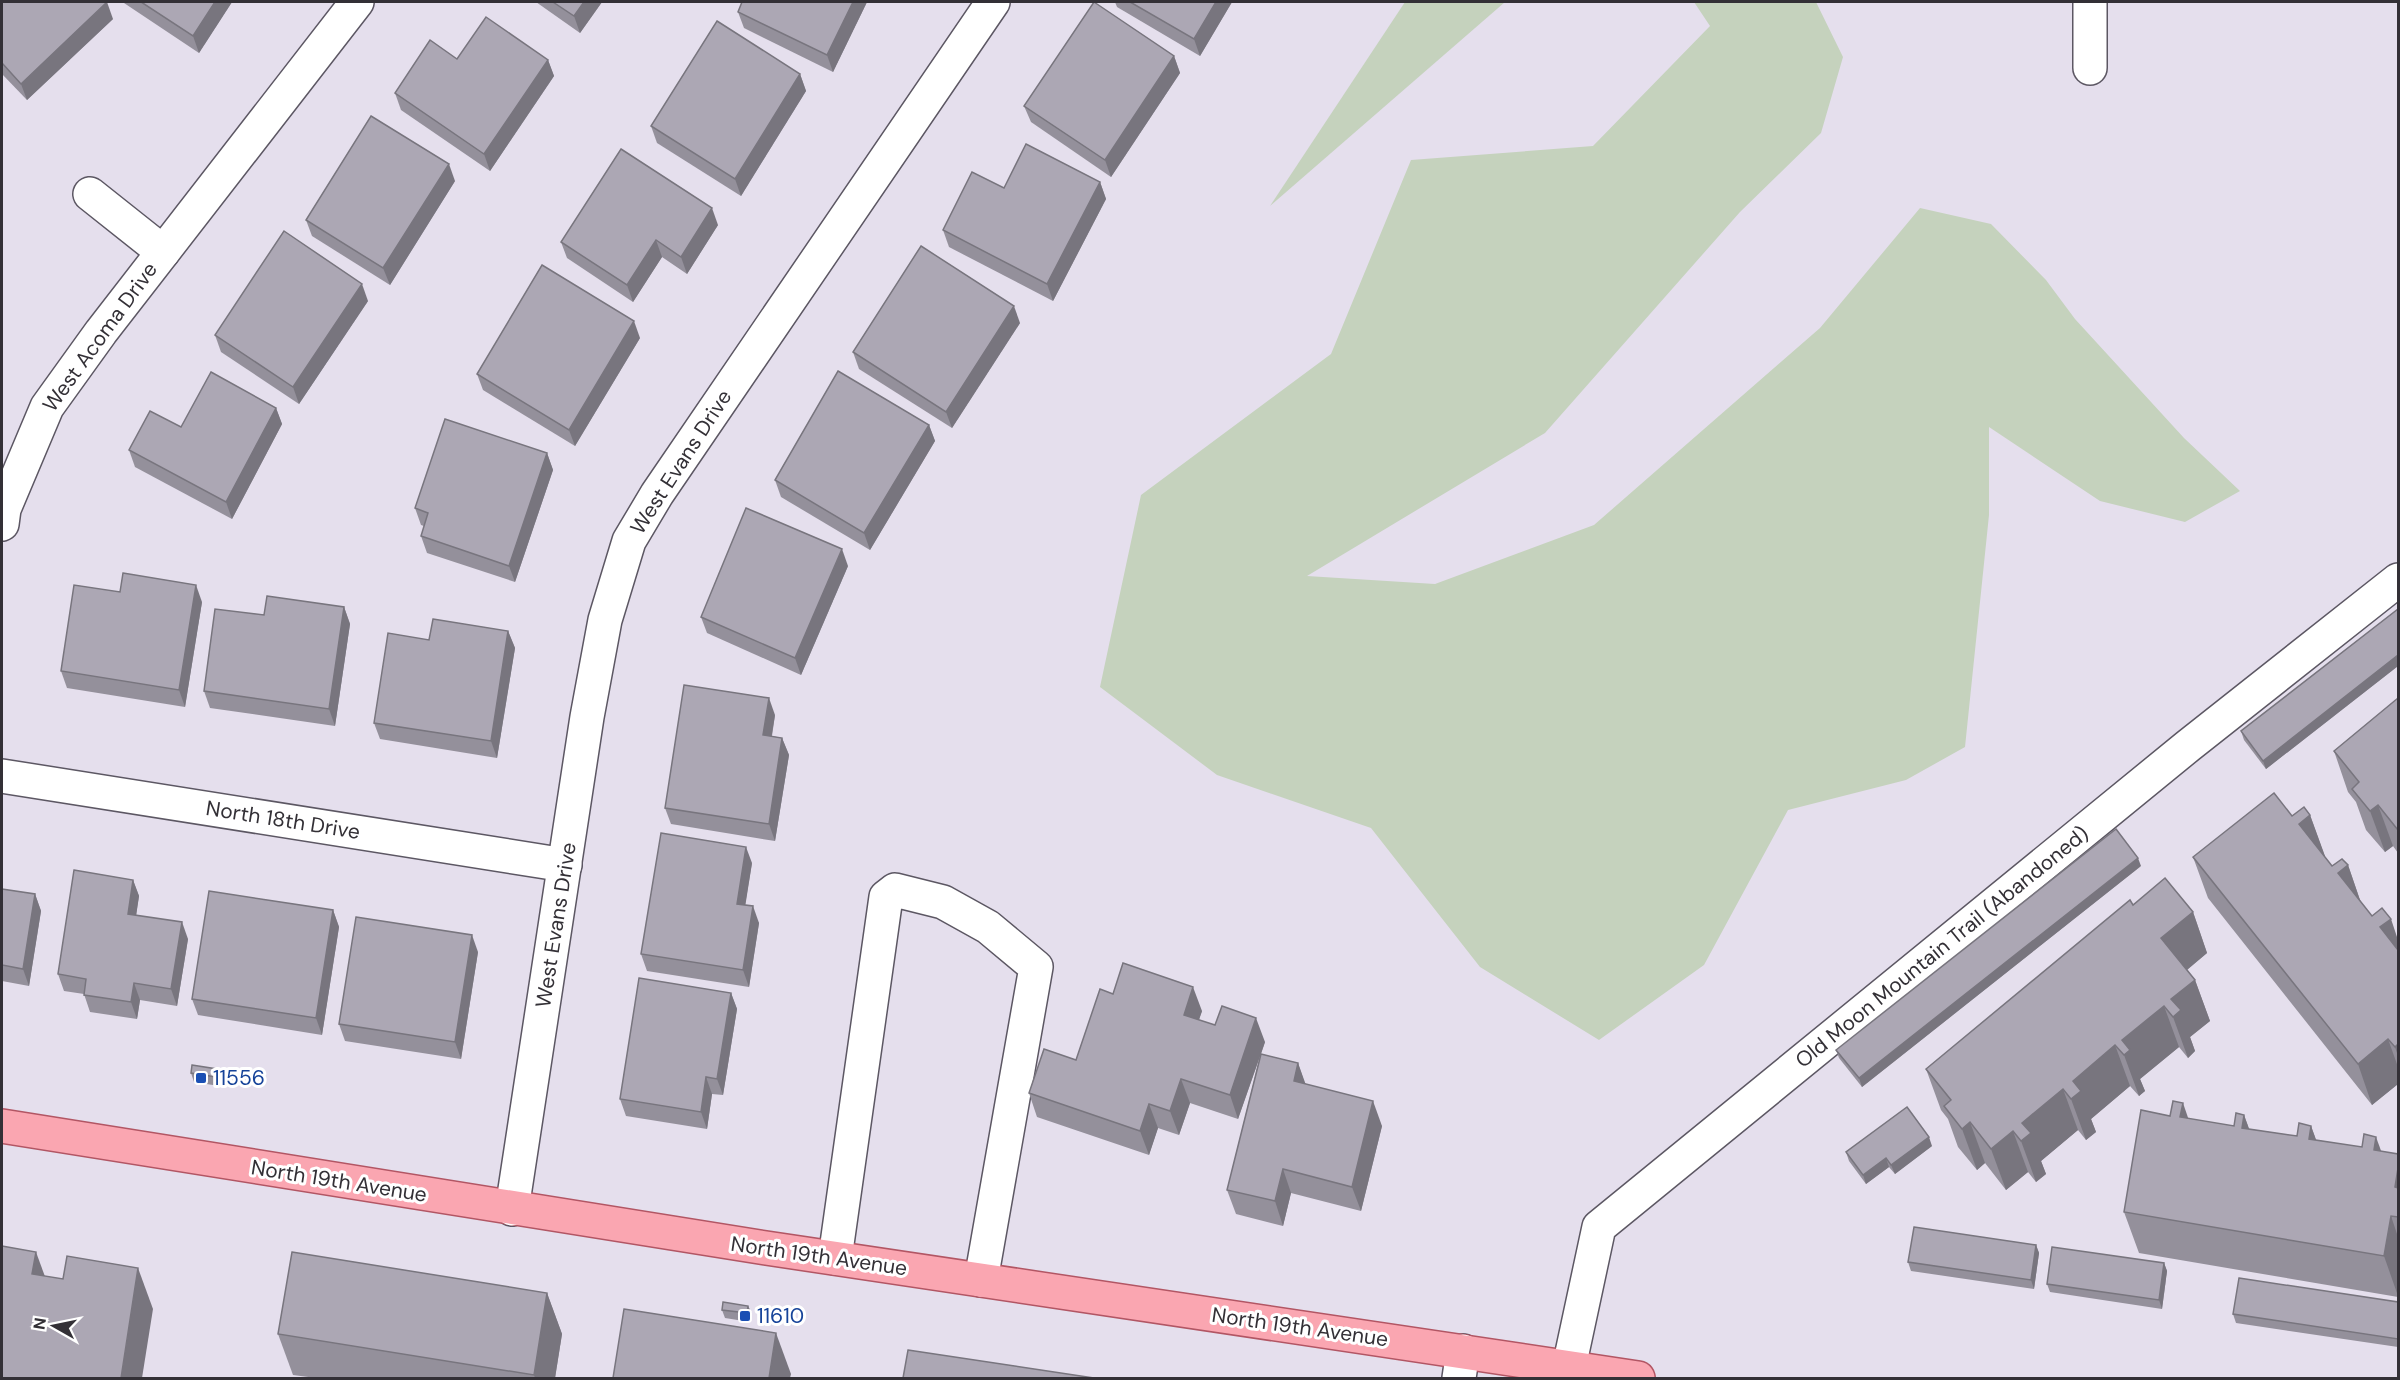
<svg xmlns="http://www.w3.org/2000/svg" width="2400" height="1380" font-family="'DM Sans',sans-serif">
  <style>
    .green { fill: #c5d2bd }
    .lines { fill: none; stroke-linecap: round; stroke-linejoin: round }
    .minor-casing { stroke: #5c5763; stroke-width: 36 }
    .major-casing { stroke: #b25664; stroke-width: 36 }
    .minor { stroke: #fff; stroke-width: 33 }
    .major { stroke: #faa6b1; stroke-width: 33 }
    .wall { fill: #94909b }
    .shaded-wall { fill: #78757e }
    .building { fill: #aca7b4; stroke: #78757e; stroke-width: 1.5 }
    .transit-dot { fill: #1a4fb4; stroke: #fff; stroke-width: 2 }
    .labels { text-anchor: middle; stroke-width: 6; stroke-linejoin: round; paint-order: stroke }
    .street-label { font-size: 21px; fill: #333036; stroke: #fff }
    .transit-label { font-size: 21px; fill: #164399; stroke: #fff; text-anchor: start }
  </style>
  <rect width="100%" height="100%" fill="#e5dfed"/>
  <!-- green -->
  <g class="green">
    <polygon points="1405,2 1505,2 1270,206"/>
    <polygon points="1694,2 1816,2 1843,57 1821,133 1740,212 1545,433 1307,576 1435,584 1594,525 1820,328 1920,208 1991,224 2046,280 2075,319 2184,438 2240,491 2185,522 2100,501 1989,427 1989,515 1965,747 1906,780 1788,810 1704,965 1599,1040 1480,967 1371,828 1217,775 1100,687 1141,495 1331,354 1411,160 1593,146 1710,26"/>
  </g>
  <g class="lines">
    <!-- minor casing -->
    <g class="minor-casing">
      <g id="minor">
        <polyline points="2090,68 2090,2"/>
        <polyline points="90,194 163,252"/>
        <polyline points="2,524 4,509 47,407 101,332 357,2"/>
        <polyline points="2,776 565,865"/>
        <polyline points="512,1209 587,717 605,620 629,541 657,494 993,2"/>
        <polyline points="835,1258 886,897 895,890 943,902 988,927 1036,967 981,1280"/>
        <polyline points="1569,1367 1599,1227 2188,746 2398,580"/>
        <polyline points="1459,1378 1463,1351"/>
      </g>
    </g>
    <!-- major casing -->
    <g class="major-casing">
      <polyline id="major" points="2,1126 766,1248 1638,1378"/>
    </g>
    <!-- minor -->
    <use href="#minor" class="minor"/>
    <!-- major -->
    <use href="#major" class="major"/>
  </g>
  <!-- wall -->
  <g class="wall">
    <polygon points="2,2 113,19 27,100 2,74"/>
    <polygon points="124,2 232,2 199,53 124,3"/>
    <polygon points="536,2 602,2 580,33"/>
    <polygon points="742,2 867,2 833,72 744,28 738,12"/>
    <polygon points="1115,2 1232,2 1200,56 1117,7"/>
    <polygon points="1174,56 1180,73 1111,177 1031,122 1024,106"/>
    <polygon points="457,59 548,60 554,76 490,171 401,110 395,93"/>
    <polygon points="800,74 806,91 741,196 657,143 651,126"/>
    <polygon points="455,181 390,285 312,236 306,220"/>
    <polygon points="1100,182 1106,199 1053,301 949,247 943,230 1004,188"/>
    <polygon points="718,225 687,274 662,257 633,302 567,258 561,242"/>
    <polygon points="368,301 299,404 221,352 215,335"/>
    <polygon points="1020,323 952,428 859,369 853,352"/>
    <polygon points="640,338 575,446 483,390 477,374"/>
    <polygon points="276,408 282,424 232,519 135,467 129,450 181,427"/>
    <polygon points="929,425 935,441 870,550 781,497 775,480"/>
    <polygon points="547,453 553,470 515,582 427,553 421,536 424,526 421,525 415,508"/>
    <polygon points="848,566 801,675 707,633 701,617"/>
    <polygon points="202,602 185,707 67,688 61,671"/>
    <polygon points="344,607 350,624 335,726 210,708 204,691 264,615"/>
    <polygon points="2398,609 2398,666 2266,769 2244,740 2241,731"/>
    <polygon points="508,631 515,648 497,758 380,739 374,723 429,640"/>
    <polygon points="2398,698 2398,853 2393,846 2385,852 2366,830 2356,802 2348,792 2334,751"/>
    <polygon points="775,715 772,736 782,738 789,755 775,841 671,824 665,808"/>
    <polygon points="2310,815 2325,857 2332,866 2348,865 2361,903 2372,916 2398,940 2398,1084 2372,1105 2208,898 2193,857"/>
    <polygon points="752,863 745,905 759,923 749,987 647,971 641,954"/>
    <polygon points="2141,866 1862,1087 1839,1058 1836,1050"/>
    <polygon points="133,880 139,896 136,915 188,939 177,1006 140,1000 137,1019 90,1012 84,994 64,991 58,974"/>
    <polygon points="2,889 35,894 41,911 29,986 2,981"/>
    <polygon points="2133,905 2193,912 2207,953 2187,970 2195,980 2210,1021 2190,1037 2195,1051 2188,1058 2179,1047 2140,1079 2145,1091 2139,1096 2130,1086 2091,1119 2096,1132 2086,1140 2078,1130 2041,1161 2046,1174 2036,1182 2028,1172 2006,1190 1985,1163 1977,1170 1958,1147 1948,1119 1941,1110 1926,1069"/>
    <polygon points="333,910 339,927 322,1035 198,1015 192,999"/>
    <polygon points="478,952 461,1059 345,1041 339,1024"/>
    <polygon points="731,993 737,1009 723,1095 712,1094 707,1129 626,1116 620,1099"/>
    <polygon points="1113,994 1202,1011 1199,1020 1265,1042 1261,1054 1298,1063 1305,1084 1382,1126 1361,1211 1291,1193 1283,1226 1236,1214 1227,1190 1260,1056 1238,1119 1190,1103 1179,1135 1158,1128 1149,1155 1037,1117 1029,1093 1076,1060"/>
    <polygon points="191,1073 220,1077 219,1086 194,1082"/>
    <polygon points="2244,1115 2249,1129 2297,1136 2311,1126 2316,1140 2398,1154 2398,1297 2139,1253 2124,1212 2188,1119 2234,1126"/>
    <polygon points="1932,1146 1895,1174 1889,1167 1866,1184 1849,1161 1846,1152"/>
    <polygon points="2036,1245 2039,1253 2034,1289 1911,1271 1908,1262"/>
    <polygon points="2164,1263 2167,1271 2162,1309 2050,1292 2047,1284"/>
    <polygon points="547,1293 562,1334 555,1378 316,1378 293,1375 278,1334"/>
    <polygon points="2398,1302 2398,1347 2236,1323 2233,1314"/>
    <polygon points="748,1306 752,1314 750,1322 725,1318 722,1310"/>
  </g>
  <!-- shaded-wall -->
  <g class="shaded-wall">
    <polygon points="107,2 113,19 27,100 21,84"/>
    <polygon points="215,2 232,2 199,53 193,36"/>
    <polygon points="584,2 602,2 580,33 574,16"/>
    <polygon points="853,2 867,2 833,72 827,55"/>
    <polygon points="1216,2 1232,2 1200,56 1194,39"/>
    <polygon points="1174,56 1180,73 1111,177 1105,160"/>
    <polygon points="548,60 554,76 490,171 484,154"/>
    <polygon points="800,74 806,91 741,196 735,179"/>
    <polygon points="449,164 455,181 390,285 383,268"/>
    <polygon points="1100,182 1106,199 1053,301 1047,284"/>
    <polygon points="712,208 718,225 687,274 681,257"/>
    <polygon points="656,240 662,257 633,302 627,285"/>
    <polygon points="362,284 368,301 299,404 293,387"/>
    <polygon points="1014,306 1020,323 952,428 946,412"/>
    <polygon points="634,321 640,338 575,446 569,430"/>
    <polygon points="276,408 282,424 232,519 226,502"/>
    <polygon points="929,425 935,441 870,550 864,533"/>
    <polygon points="547,453 553,470 515,582 509,566"/>
    <polygon points="842,549 848,566 801,675 795,658"/>
    <polygon points="196,585 202,602 185,707 179,690"/>
    <polygon points="344,607 350,624 335,726 329,709"/>
    <polygon points="508,631 515,648 497,758 491,741"/>
    <polygon points="2398,655 2398,666 2266,769 2263,761"/>
    <polygon points="769,698 775,715 769,752 763,735"/>
    <polygon points="782,738 789,755 775,841 769,824"/>
    <polygon points="2378,805 2393,846 2385,852 2370,811"/>
    <polygon points="2310,815 2325,856 2314,865 2299,824"/>
    <polygon points="746,847 752,863 743,920 737,904"/>
    <polygon points="2138,858 2141,866 1862,1087 1859,1078"/>
    <polygon points="2348,865 2362,906 2338,873"/>
    <polygon points="133,880 139,896 134,930 128,914"/>
    <polygon points="35,894 41,911 29,986 23,969"/>
    <polygon points="753,906 759,923 749,987 743,970"/>
    <polygon points="333,910 339,927 322,1035 316,1018"/>
    <polygon points="2193,912 2207,953 2176,979 2161,938"/>
    <polygon points="2391,919 2398,940 2398,965 2380,927"/>
    <polygon points="182,922 188,939 177,1006 171,989"/>
    <polygon points="472,935 478,952 461,1059 455,1042"/>
    <polygon points="2195,980 2210,1021 2190,1037 2195,1051 2188,1058 2173,1017 2171,999"/>
    <polygon points="134,983 140,1000 137,1019 131,1002"/>
    <polygon points="1193,987 1202,1011 1192,1039 1184,1015"/>
    <polygon points="731,993 737,1009 723,1095 717,1079"/>
    <polygon points="2164,1006 2179,1047 2140,1079 2145,1091 2139,1096 2124,1055 2122,1040"/>
    <polygon points="1256,1018 1265,1042 1238,1119 1230,1095"/>
    <polygon points="2388,1039 2398,1067 2398,1084 2372,1105 2358,1064"/>
    <polygon points="2398,1044 2398,1056 2395,1047"/>
    <polygon points="2115,1045 2130,1086 2091,1119 2096,1132 2086,1140 2071,1099 2073,1081"/>
    <polygon points="1298,1063 1307,1088 1294,1081"/>
    <polygon points="217,1069 220,1077 219,1086 216,1077"/>
    <polygon points="706,1077 712,1094 707,1129 701,1112"/>
    <polygon points="1181,1079 1190,1103 1179,1135 1170,1111"/>
    <polygon points="2063,1089 2078,1130 2041,1161 2046,1174 2036,1182 2021,1141 2022,1123"/>
    <polygon points="1373,1101 1382,1126 1361,1211 1352,1187"/>
    <polygon points="2183,1103 2197,1144 2180,1117"/>
    <polygon points="1149,1104 1158,1128 1149,1155 1140,1131"/>
    <polygon points="2244,1115 2259,1156 2242,1128"/>
    <polygon points="1970,1122 1985,1163 1977,1170 1962,1129"/>
    <polygon points="2311,1126 2326,1167 2309,1139"/>
    <polygon points="2013,1131 2028,1172 2006,1190 1991,1149"/>
    <polygon points="1929,1137 1932,1146 1895,1174 1891,1165"/>
    <polygon points="2376,1137 2391,1178 2374,1150"/>
    <polygon points="1886,1158 1889,1167 1866,1184 1863,1175"/>
    <polygon points="2398,1168 2398,1196 2395,1187"/>
    <polygon points="1283,1169 1291,1193 1283,1226 1275,1201"/>
    <polygon points="2391,1216 2398,1237 2398,1296 2384,1256"/>
    <polygon points="2036,1245 2039,1253 2034,1289 2031,1280"/>
    <polygon points="36,1252 51,1293 32,1274"/>
    <polygon points="2164,1263 2167,1271 2162,1309 2159,1300"/>
    <polygon points="138,1268 153,1309 142,1378 121,1378"/>
    <polygon points="547,1293 562,1334 555,1378 535,1378 534,1375"/>
    <polygon points="748,1306 752,1314 750,1322 747,1313"/>
    <polygon points="776,1333 791,1374 790,1378 769,1378"/>
  </g>
  <!-- building -->
  <g class="building">
    <polygon points="2,2 107,2 21,84 2,63"/>
    <polygon points="141,2 215,2 193,36"/>
    <polygon points="553,2 584,2 574,16"/>
    <polygon points="742,2 853,2 827,55 738,12"/>
    <polygon points="1094,2 1174,56 1105,160 1024,106"/>
    <polygon points="1130,2 1216,2 1194,39"/>
    <polygon points="486,17 548,60 484,154 395,93 430,40 457,59"/>
    <polygon points="717,21 800,74 735,179 651,126"/>
    <polygon points="371,116 449,164 383,268 306,220"/>
    <polygon points="1026,144 1100,182 1047,284 943,230 972,172 1004,188"/>
    <polygon points="621,149 712,208 681,257 656,240 627,285 561,242"/>
    <polygon points="284,231 362,284 293,387 215,335"/>
    <polygon points="921,246 1014,306 946,412 853,352"/>
    <polygon points="542,265 634,321 569,430 477,374"/>
    <polygon points="838,371 929,425 864,533 775,480"/>
    <polygon points="211,372 276,408 226,502 129,450 150,411 181,427"/>
    <polygon points="445,419 547,453 509,566 421,536 428,513 415,508"/>
    <polygon points="746,508 842,549 795,658 701,617"/>
    <polygon points="123,573 196,585 179,690 61,671 74,585 120,592"/>
    <polygon points="267,596 344,607 329,709 204,691 215,609 264,615"/>
    <polygon points="2398,609 2398,655 2263,761 2241,731"/>
    <polygon points="433,619 508,631 491,741 374,723 388,633 429,640"/>
    <polygon points="684,685 769,698 763,735 782,738 769,824 665,808"/>
    <polygon points="2398,698 2398,830 2378,805 2370,811 2352,789 2359,782 2334,751"/>
    <polygon points="2274,793 2292,816 2304,807 2310,815 2299,824 2332,866 2342,859 2348,865 2338,873 2372,916 2382,908 2391,919 2380,927 2398,950 2398,1044 2395,1047 2388,1039 2358,1064 2193,857"/>
    <polygon points="2116,829 2138,858 1859,1078 1836,1050"/>
    <polygon points="661,833 746,847 737,904 753,906 743,970 641,954"/>
    <polygon points="74,870 133,880 128,914 182,922 171,989 134,983 131,1002 84,995 86,979 58,974"/>
    <polygon points="2165,878 2193,912 2161,938 2195,980 2171,999 2181,1010 2173,1017 2164,1006 2122,1040 2130,1050 2124,1055 2115,1045 2073,1081 2081,1091 2071,1099 2063,1089 2022,1123 2031,1133 2021,1141 2013,1131 1991,1149 1970,1122 1962,1129 1944,1106 1951,1100 1926,1069 2130,900 2133,905"/>
    <polygon points="2,889 35,894 23,969 2,965"/>
    <polygon points="209,891 333,910 316,1018 192,999"/>
    <polygon points="356,917 472,935 455,1042 339,1024"/>
    <polygon points="1123,963 1193,987 1184,1015 1215,1025 1222,1006 1256,1018 1230,1095 1181,1079 1170,1111 1149,1104 1140,1131 1029,1093 1044,1049 1076,1060 1100,989 1113,994"/>
    <polygon points="639,978 731,993 717,1079 706,1077 701,1112 620,1099"/>
    <polygon points="1261,1054 1298,1063 1294,1081 1373,1101 1352,1187 1283,1169 1275,1201 1227,1190"/>
    <polygon points="192,1065 217,1069 216,1077 191,1073"/>
    <polygon points="2173,1101 2183,1103 2180,1117 2234,1126 2236,1113 2244,1115 2242,1128 2297,1136 2299,1123 2311,1126 2309,1139 2362,1147 2364,1134 2376,1137 2374,1150 2398,1154 2398,1168 2395,1187 2398,1188 2398,1217 2391,1216 2384,1256 2124,1212 2141,1110 2170,1116"/>
    <polygon points="1907,1107 1929,1137 1891,1165 1886,1158 1863,1175 1846,1152"/>
    <polygon points="1914,1227 2036,1245 2031,1280 1908,1262"/>
    <polygon points="2,1246 36,1252 32,1274 63,1279 67,1256 138,1268 121,1378 2,1378"/>
    <polygon points="2052,1247 2164,1263 2159,1300 2047,1284"/>
    <polygon points="292,1252 547,1293 534,1375 278,1334"/>
    <polygon points="2239,1278 2398,1302 2398,1339 2233,1314"/>
    <polygon points="723,1302 748,1306 747,1313 722,1310"/>
    <polygon points="624,1309 776,1333 769,1378 613,1378"/>
    <polygon points="908,1350 1094,1378 903,1378"/>
  </g>
  <!-- markers -->
  <g class="transit-dot">
    <rect x="195" y="1072" width="12" height="12" rx="3"/>
    <rect x="739" y="1310" width="12" height="12" rx="3"/>
  </g>
  <g class="labels">
    <!-- street labels -->
    <g class="street-label">
      <text transform="translate(100 337) rotate(-54)" y="7">West Acoma Drive</text>
      <text transform="translate(681 462) rotate(-57)" y="7">West Evans Drive</text>
      <text transform="translate(283 820) rotate(9)" y="7">North 18th Drive</text>
      <text transform="translate(556 925) rotate(-81)" y="7">West Evans Drive</text>
      <text transform="translate(1942 947) rotate(-39)" y="7">Old Moon Mountain Trail (Abandoned)</text>
      <text transform="translate(339 1181) rotate(9)" y="7">North 19th Avenue</text>
      <text transform="translate(819 1256) rotate(8)" y="7">North 19th Avenue</text>
      <text transform="translate(1300 1327) rotate(8)" y="7">North 19th Avenue</text>
    </g>
    <!-- transit labels -->
    <g class="transit-label">
      <text x="213" y="1085">11556</text>
      <text x="757" y="1323">11610</text>
    </g>
  </g>
  <!-- border -->
  <rect width="2400" height="1380" fill="none" stroke="#333036" stroke-width="6"/>
  <!-- north arrow -->
  <g transform="translate(54 1326) rotate(279)" stroke="#ffffff" stroke-width="4.5" paint-order="stroke">
  <path d="M0-4.5L10 22L0 15L-10 22Z" fill="#333036"/>
  <text y="-9" font-size="16" font-weight="bold" text-anchor="middle" fill="#333036">N</text>
  </g>
</svg>
